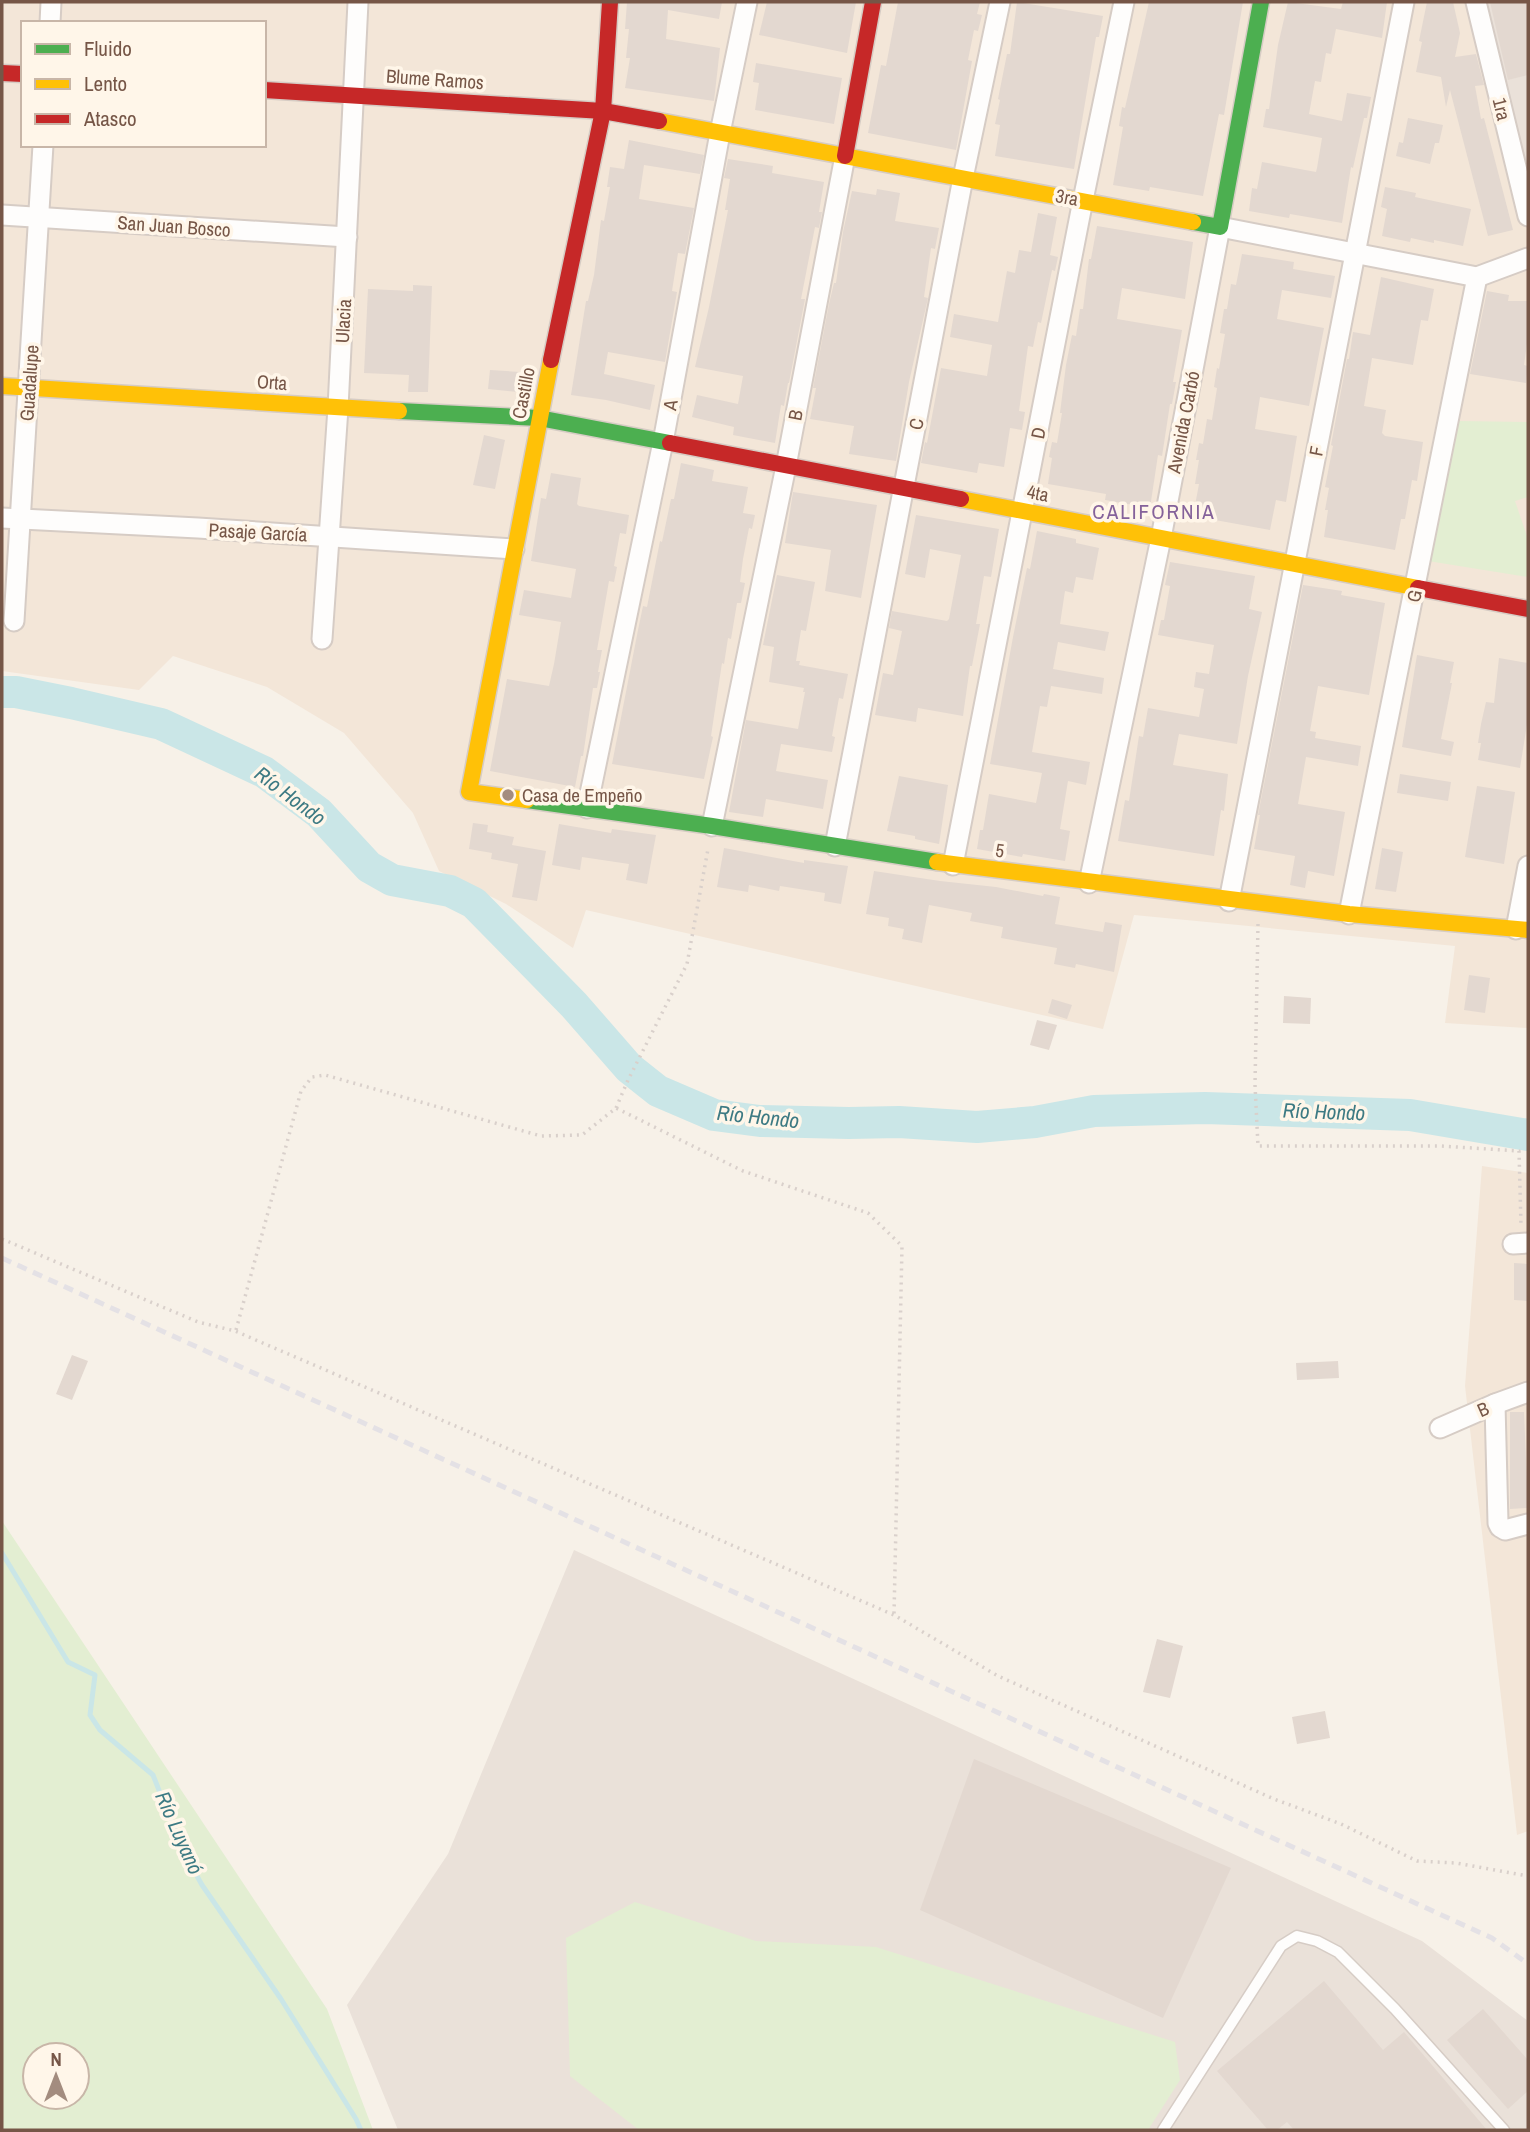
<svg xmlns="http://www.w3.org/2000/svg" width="1530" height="2132" font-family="'Archivo Narrow',sans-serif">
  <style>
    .residential { fill: #f3e6d8; fill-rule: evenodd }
    .industrial { fill: #eae1d9 }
    .green { fill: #e3eed2; fill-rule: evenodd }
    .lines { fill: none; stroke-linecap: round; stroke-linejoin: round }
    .stream { stroke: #cae6e7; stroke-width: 5 }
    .river { stroke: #cae6e7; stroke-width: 32 }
    .building { fill: #e3d8d0 }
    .lane-casing { stroke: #d6ccc5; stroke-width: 13 }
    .street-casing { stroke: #d6ccc5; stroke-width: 23 }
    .fast-casing { stroke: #d6ccc4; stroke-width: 19 }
    .slow-casing { stroke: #d6ccc4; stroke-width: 19 }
    .jam-casing { stroke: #d6ccc4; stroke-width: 19 }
    .path { stroke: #d9d0cb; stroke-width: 3.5; stroke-dasharray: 2 5; stroke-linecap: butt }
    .lane { stroke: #fefdfc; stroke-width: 10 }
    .street { stroke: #fefdfc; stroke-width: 19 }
    .fast { stroke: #4caf50; stroke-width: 16 }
    .slow { stroke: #ffc107; stroke-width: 16 }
    .jam { stroke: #c62828; stroke-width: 16 }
    .rail { stroke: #e4e1e5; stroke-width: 5; stroke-dasharray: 10 7; stroke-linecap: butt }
    .poi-dot { fill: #a38c7f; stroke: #fff6e9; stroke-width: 2.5 }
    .labels { text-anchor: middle; stroke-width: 7; stroke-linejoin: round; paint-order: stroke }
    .street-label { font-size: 19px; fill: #765647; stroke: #fff6e9 }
    .poi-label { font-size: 19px; fill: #765647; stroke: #fff6e9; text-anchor: start }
    .neighbourhood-label { font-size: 21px; letter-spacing: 2px; fill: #85629a; stroke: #fff6e9 }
    .water-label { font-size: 21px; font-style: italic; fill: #3d7a83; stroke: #fff6e9 }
  </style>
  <rect width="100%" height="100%" fill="#f7f1e8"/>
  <!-- residential -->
  <g class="residential">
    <path d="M 2,2 L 1528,2 L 1528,1028 L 1445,1023 L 1455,946 L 1134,915 L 1103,1029 L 586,910 L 573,948 L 506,904 L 439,871 L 413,813 L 344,733 L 267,687 L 173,656 L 139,690 L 2,671 ZM 23,23 L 264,23 L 264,145 L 23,145 Z"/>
    <polygon points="1482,1166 1528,1173 1528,1831 1517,1835 1465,1386"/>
  </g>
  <!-- industrial -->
  <g class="industrial">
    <polygon points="1480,2 1528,2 1528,168"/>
    <polygon points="574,1550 1422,1941 1528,2021 1528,2130 398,2130 347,2005 448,1854"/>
  </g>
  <!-- green -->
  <g class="green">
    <polygon points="1459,421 1528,422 1528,497 1515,501 1528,539 1528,577 1428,561"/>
    <path d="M 2,1521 L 327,2009 L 373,2130 L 2,2130 ZM 35,2055 L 77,2055 L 77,2097 L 35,2097 Z"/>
    <polygon points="635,1902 756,1941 876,1947 1175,2042 1180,2080 1148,2130 639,2130 570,2076 566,1938"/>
  </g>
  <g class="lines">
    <!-- stream -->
    <polyline class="stream" points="2,1553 68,1662 95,1675 90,1715 100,1730 153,1775 183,1851 202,1885 281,1999 356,2119 361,2130"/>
    <!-- river -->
    <polyline class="river" points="2,692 16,692 71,703 161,724 264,772 319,813 369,867 392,880 450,891 474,903 574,1005 629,1068 658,1091 714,1115 760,1121 849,1123 899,1122 977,1127 1035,1122 1094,1111 1205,1108 1410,1115 1528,1135"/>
  </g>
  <!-- building -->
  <g class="building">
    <polygon points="627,2 722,2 719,19 668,10 666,39 720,48 714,101 625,88 630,58 626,58 629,29 625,29"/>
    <polygon points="767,2 856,2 847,53 759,35"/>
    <polygon points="898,2 980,2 977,14 982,15 978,31 974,30 968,60 972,61 956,150 868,133 881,65 886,66"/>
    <polygon points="1017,2 1103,16 1099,37 1096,37 1074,169 995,156 1000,125 995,124 1000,100 998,99 1007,54 1010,54"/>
    <polygon points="1149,2 1243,2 1224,115 1219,114 1203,196 1150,187 1149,191 1113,185 1123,127 1119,126 1122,107 1125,108"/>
    <polygon points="1288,2 1341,9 1343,2 1387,2 1382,38 1336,29 1331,54 1326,53 1321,82 1315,81 1309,114 1342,121 1347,93 1371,97 1367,118 1364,118 1353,168 1351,167 1342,223 1290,214 1289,218 1249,211 1252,188 1257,189 1262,162 1316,172 1317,168 1322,138 1263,127 1266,109 1269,109 1278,45"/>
    <polygon points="1427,2 1453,2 1460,33 1455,57 1476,54 1484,85 1475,86 1481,119 1484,118 1513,230 1488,236 1450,90 1446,107 1441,77 1416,72 1422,42 1419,41"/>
    <polygon points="1490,2 1528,2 1528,75 1508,80"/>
    <polygon points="756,63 842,78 834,124 755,110 759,83 753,82"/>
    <polygon points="1408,118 1443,125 1439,143 1435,143 1430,164 1396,156 1399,142 1403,143"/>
    <polygon points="629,140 704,155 700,174 644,165 639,199 694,208 685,254 678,253 672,291 677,292 665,362 608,352 604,374 655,385 650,410 606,400 571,395 586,301 588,301 594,275 601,220 604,221 610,187 607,187 610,167 624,169"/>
    <polygon points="728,159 773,166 772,173 824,182 819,212 822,212 819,228 815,227 801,299 805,299 789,383 788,383 784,406 781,405 775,443 733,435 734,427 692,417 697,395 738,404 743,376 695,367 709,307 728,210 725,210 730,179 724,178"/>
    <polygon points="1385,187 1416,193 1415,197 1471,209 1463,246 1434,240 1434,243 1411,238 1410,242 1382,236 1387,209 1381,207"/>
    <polygon points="877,189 900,193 895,221 939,228 935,249 931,248 924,297 928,298 909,382 896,461 849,454 854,426 810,419 816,388 813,388 829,304 834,283 836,283 843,232 852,191 876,195"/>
    <polygon points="1038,213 1057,217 1050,255 1058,257 1055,271 1052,270 1041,323 1038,322 1033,347 1028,346 1019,411 1025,412 1022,430 1010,428 1004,467 979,463 977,473 921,463 925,442 927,443 941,368 987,376 992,345 950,337 954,314 998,322 1007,271 1015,273 1019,250 1031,252"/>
    <polygon points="1097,226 1193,242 1185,299 1122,288 1117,319 1182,330 1173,382 1176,382 1172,404 1170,404 1162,456 1158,455 1150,508 1105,500 1106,494 1048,484 1052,458 1049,457 1052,442 1057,443 1062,413 1060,413 1066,365 1072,335 1076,336 1080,309 1083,309 1089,259 1091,259"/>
    <polygon points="1242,254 1294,262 1293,269 1335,276 1331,298 1282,290 1277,319 1324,328 1309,406 1260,397 1255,429 1297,436 1286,502 1276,500 1270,530 1193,516 1199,484 1195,484 1199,460 1196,460 1199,443 1203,444 1207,419 1212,420 1217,388 1214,387 1217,368 1219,369 1225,334 1220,333 1224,309 1227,309 1231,284 1236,285"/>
    <polygon points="1381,277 1434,289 1428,321 1421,320 1413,365 1372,358 1364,406 1386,410 1382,433 1385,436 1423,442 1417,481 1412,480 1405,519 1401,519 1395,550 1324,537 1328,510 1325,510 1329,488 1325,487 1333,446 1331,445 1347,359 1349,359 1353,332 1370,335"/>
    <polygon points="413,285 432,286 428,392 408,392 409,375 364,373 368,289 413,291"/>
    <polygon points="1487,291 1509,295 1508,301 1528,301 1528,337 1524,365 1528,366 1526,383 1470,374"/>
    <polygon points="490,370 520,372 518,392 488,389"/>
    <polygon points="484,435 505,440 495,489 473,485"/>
    <polygon points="681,463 714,470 712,481 748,487 743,513 755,515 752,529 749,528 743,559 740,582 745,583 741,603 737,603 731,639 728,638 724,664 722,663 711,736 713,737 704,779 612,764 638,630 643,606 647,607 660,541 662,542 671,499 674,499"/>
    <polygon points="551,473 581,478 577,504 579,506 629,515 626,534 620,533 614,566 617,567 614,582 609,581 597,650 602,650 598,672 600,672 597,688 593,688 583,756 581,756 575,787 490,771 507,679 549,686 554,664 561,622 519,615 524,590 571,598 576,569 531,561 541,498 546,499"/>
    <polygon points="793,492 877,505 861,598 825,591 831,550 785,543"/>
    <polygon points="916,515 999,529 991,577 984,576 976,624 980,624 972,666 970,666 963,716 918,708 916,722 875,715 883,673 893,675 902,631 889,628 892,611 947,621 949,619 961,555 930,549 925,578 905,574"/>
    <polygon points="1037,531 1076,539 1076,543 1099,548 1093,580 1076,577 1073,593 1065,591 1060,624 1109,632 1105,651 1058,642 1053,669 1104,678 1102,694 1051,686 1047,707 1040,706 1032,752 1090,762 1086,785 1068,781 1060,829 1070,831 1065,861 1023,854 1022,857 977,849 980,830 983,830 989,794 1036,803 1042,773 990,764 1013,637 1027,568 1030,569"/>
    <polygon points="1170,562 1255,576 1249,609 1262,612 1248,676 1237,744 1179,734 1173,765 1228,774 1224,811 1221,810 1214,856 1118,841 1125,800 1129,801 1139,736 1143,737 1148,708 1199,717 1204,689 1194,687 1196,672 1209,674 1214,645 1158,635 1161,620 1164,620 1170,586 1165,585"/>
    <polygon points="777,575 815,582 806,631 801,630 796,661 800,661 799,665 848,674 843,699 839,698 832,736 835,737 832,752 781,744 776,771 828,780 823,809 766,799 763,817 729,812 746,720 798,729 805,692 803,692 804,688 769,682 774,647 763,645"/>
    <polygon points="1303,585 1342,591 1341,595 1385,603 1369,695 1318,686 1310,731 1316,732 1315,738 1361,746 1358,766 1306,757 1298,804 1345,812 1334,876 1308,871 1305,888 1290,885 1295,856 1254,849 1260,815 1258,815"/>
    <polygon points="1417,655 1454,662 1450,683 1452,683 1441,739 1454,742 1451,756 1402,747"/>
    <polygon points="1499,658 1528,663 1528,718 1520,768 1478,760 1481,743 1478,743 1481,724 1486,702 1494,703"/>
    <polygon points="1400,774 1451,782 1448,801 1397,793"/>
    <polygon points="899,776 948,785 939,844 915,839 915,836 887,831"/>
    <polygon points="1477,786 1515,792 1504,864 1465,857"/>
    <polygon points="473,823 488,825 487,832 514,837 512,845 546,851 537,901 512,897 518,864 491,859 492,853 469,849"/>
    <polygon points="559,824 611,833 612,829 656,835 647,884 626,880 629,864 582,857 580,870 552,865"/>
    <polygon points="724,848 804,863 804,860 848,866 841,904 824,901 825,893 780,886 779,891 749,885 748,892 717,887"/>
    <polygon points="1382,848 1403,852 1396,892 1375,889"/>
    <polygon points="874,871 940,881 996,887 1043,896 1044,894 1060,897 1055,924 1103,932 1105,922 1122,925 1114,972 1076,964 1075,968 1054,964 1057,948 1001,938 1003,927 970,921 972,913 929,905 922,943 902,939 904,929 888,926 889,918 866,914"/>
    <polygon points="1469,975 1490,978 1485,1013 1464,1010"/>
    <polygon points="1284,996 1311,998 1310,1024 1283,1023"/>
    <polygon points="1052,999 1072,1005 1067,1019 1048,1013"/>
    <polygon points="1037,1020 1057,1025 1049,1050 1030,1045"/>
    <polygon points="1514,1263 1528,1264 1528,1301 1514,1300"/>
    <polygon points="72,1355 88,1361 72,1400 56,1394"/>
    <polygon points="1338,1361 1339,1378 1297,1380 1296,1363"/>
    <polygon points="1510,1412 1524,1412 1528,1508 1510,1509"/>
    <polygon points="1157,1639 1183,1646 1170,1698 1143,1692"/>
    <polygon points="1325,1711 1330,1738 1297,1744 1292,1717"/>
    <polygon points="974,1759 1231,1868 1163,2018 920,1910"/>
    <polygon points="1324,1981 1383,2050 1404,2032 1487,2130 1294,2130 1287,2122 1277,2130 1268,2130 1217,2071"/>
    <polygon points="1483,2009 1528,2060 1528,2091 1508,2109 1447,2040"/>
  </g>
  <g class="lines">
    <!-- lane casing -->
    <g class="lane-casing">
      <polyline id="lane" points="1163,2130 1281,1946 1297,1936 1317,1941 1338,1952 1395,2009 1504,2130"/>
    </g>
    <!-- street casing -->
    <g class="street-casing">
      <g id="street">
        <polyline points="1476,2 1528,216"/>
        <polyline points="50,23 51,2"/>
        <polyline points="2,215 347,237"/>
        <polyline points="2,518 198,528 514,549"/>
        <polyline points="14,621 43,145"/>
        <polyline points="322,639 338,408 358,2"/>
        <polyline points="587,808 663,442 720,133 747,2"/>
        <polyline points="712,826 786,466 845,156"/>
        <polyline points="835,846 963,178 1000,2"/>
        <polyline points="953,865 1083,200 1124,2"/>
        <polyline points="1089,883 1161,538 1220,227 1477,277 1528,258"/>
        <polyline points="1229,901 1404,2"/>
        <polyline points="1349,914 1477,277"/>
        <polyline points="1516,929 1528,866"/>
        <polyline points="1513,1244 1528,1243"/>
        <polyline points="1495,1404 1498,1523 1500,1527 1505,1530 1528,1524"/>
        <polyline points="1440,1428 1495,1404 1528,1392"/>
      </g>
    </g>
    <!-- fast casing -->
    <g class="fast-casing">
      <g id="fast">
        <polyline points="1193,222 1220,227 1261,2"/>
        <polyline points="399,411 539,418 670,443"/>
        <polyline points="527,800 712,826 937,862"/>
      </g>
    </g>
    <!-- slow casing -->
    <g class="slow-casing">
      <g id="slow">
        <polyline points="659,121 1193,222"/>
        <polyline points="2,386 399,411"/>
        <polyline points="961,499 1418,588"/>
        <polyline points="527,800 469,792 551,360"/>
        <polyline points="937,862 1349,914 1528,930"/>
      </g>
    </g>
    <!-- jam casing -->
    <g class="jam-casing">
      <g id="jam">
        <polyline points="2,73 23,74"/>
        <polyline points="264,90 603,111 659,121"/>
        <polyline points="845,156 873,2"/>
        <polyline points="551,360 603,111 610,2"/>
        <polyline points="670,443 961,499"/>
        <polyline points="1418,588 1528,609"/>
      </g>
    </g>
    <!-- path -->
    <g class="path">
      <polyline points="1258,924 1255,1085 1258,1146 1441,1146 1519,1151 1521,1226"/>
      <polyline points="616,1108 628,1080 687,964 708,849"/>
      <polyline points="2,1239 198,1322 235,1331 894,1615 998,1676 1274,1799 1341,1824 1417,1861 1456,1863 1528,1876"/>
      <polyline points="236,1330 301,1091 312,1077 325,1075 541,1136 582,1135 616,1108 743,1171 868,1213 902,1246 894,1615"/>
    </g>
    <!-- lane -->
    <use href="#lane" class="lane"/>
    <!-- street -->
    <use href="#street" class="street"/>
    <!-- fast -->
    <use href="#fast" class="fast"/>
    <!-- slow -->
    <use href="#slow" class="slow"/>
    <!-- jam -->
    <use href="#jam" class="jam"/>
    <!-- rail -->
    <polyline class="rail" points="2,1258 1492,1938 1528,1964"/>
  </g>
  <!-- markers -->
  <circle class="poi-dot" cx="508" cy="795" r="7"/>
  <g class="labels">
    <!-- street labels -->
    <g class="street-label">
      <text transform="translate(435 79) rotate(4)" y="7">Blume Ramos</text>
      <text transform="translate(1502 109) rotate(76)" y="7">1ra</text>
      <text transform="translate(1067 197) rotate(11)" y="7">3ra</text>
      <text transform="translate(174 226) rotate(4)" y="7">San Juan Bosco</text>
      <text transform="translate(343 321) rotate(-87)" y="7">Ulacia</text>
      <text transform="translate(272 382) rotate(4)" y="7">Orta</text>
      <text transform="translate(29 383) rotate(-86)" y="7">Guadalupe</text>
      <text transform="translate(523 393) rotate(-79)" y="7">Castillo</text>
      <text transform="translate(670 405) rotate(-80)" y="7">A</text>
      <text transform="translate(795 415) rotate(-79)" y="7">B</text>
      <text transform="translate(1183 422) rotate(-79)" y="7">Avenida Carbó</text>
      <text transform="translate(916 424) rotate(-79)" y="7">C</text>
      <text transform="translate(1038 433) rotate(-79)" y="7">D</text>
      <text transform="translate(1316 451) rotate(-79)" y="7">F</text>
      <text transform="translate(1038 493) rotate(11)" y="7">4ta</text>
      <text transform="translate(258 532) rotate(3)" y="7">Pasaje García</text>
      <text transform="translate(1414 596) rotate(-79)" y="7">G</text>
      <text transform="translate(1000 850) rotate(7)" y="7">5</text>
      <text transform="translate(1483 1409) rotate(-24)" y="7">B</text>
    </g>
    <!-- poi labels -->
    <g class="poi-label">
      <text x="522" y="802">Casa de Empeño</text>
    </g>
    <!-- neighbourhood labels -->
    <g class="neighbourhood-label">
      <text x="1154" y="519">CALIFORNIA</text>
    </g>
    <!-- water labels -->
    <g class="water-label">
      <text transform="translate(290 796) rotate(37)" y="7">Río Hondo</text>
      <text transform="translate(1324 1112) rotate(2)" y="7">Río Hondo</text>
      <text transform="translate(758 1117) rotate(6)" y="7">Río Hondo</text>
      <text transform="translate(179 1833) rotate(66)" y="7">Río Luyanó</text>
    </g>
  </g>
  <!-- border -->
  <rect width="1530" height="2132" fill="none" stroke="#765647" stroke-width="7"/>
  <!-- legend -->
  <rect x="21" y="21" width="245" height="126" fill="#fff6e9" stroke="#c8b6a8" stroke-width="2"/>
  <rect x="35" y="44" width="35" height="10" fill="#4caf50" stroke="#c8b6a8" stroke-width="2"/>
  <text x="84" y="56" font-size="21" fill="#765647">Fluido</text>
  <rect x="35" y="79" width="35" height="10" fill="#ffc107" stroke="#c8b6a8" stroke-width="2"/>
  <text x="84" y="91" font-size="21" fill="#765647">Lento</text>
  <rect x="35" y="114" width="35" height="10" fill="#c62828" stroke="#c8b6a8" stroke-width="2"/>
  <text x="84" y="126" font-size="21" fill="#765647">Atasco</text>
  <!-- north arrow -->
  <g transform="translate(56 2076)"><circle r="33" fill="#fff6e9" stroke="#c8b6a8" stroke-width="2"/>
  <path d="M0-5L12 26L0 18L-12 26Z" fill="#a38c7f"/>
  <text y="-10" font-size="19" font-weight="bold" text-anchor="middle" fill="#765647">N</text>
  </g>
</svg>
